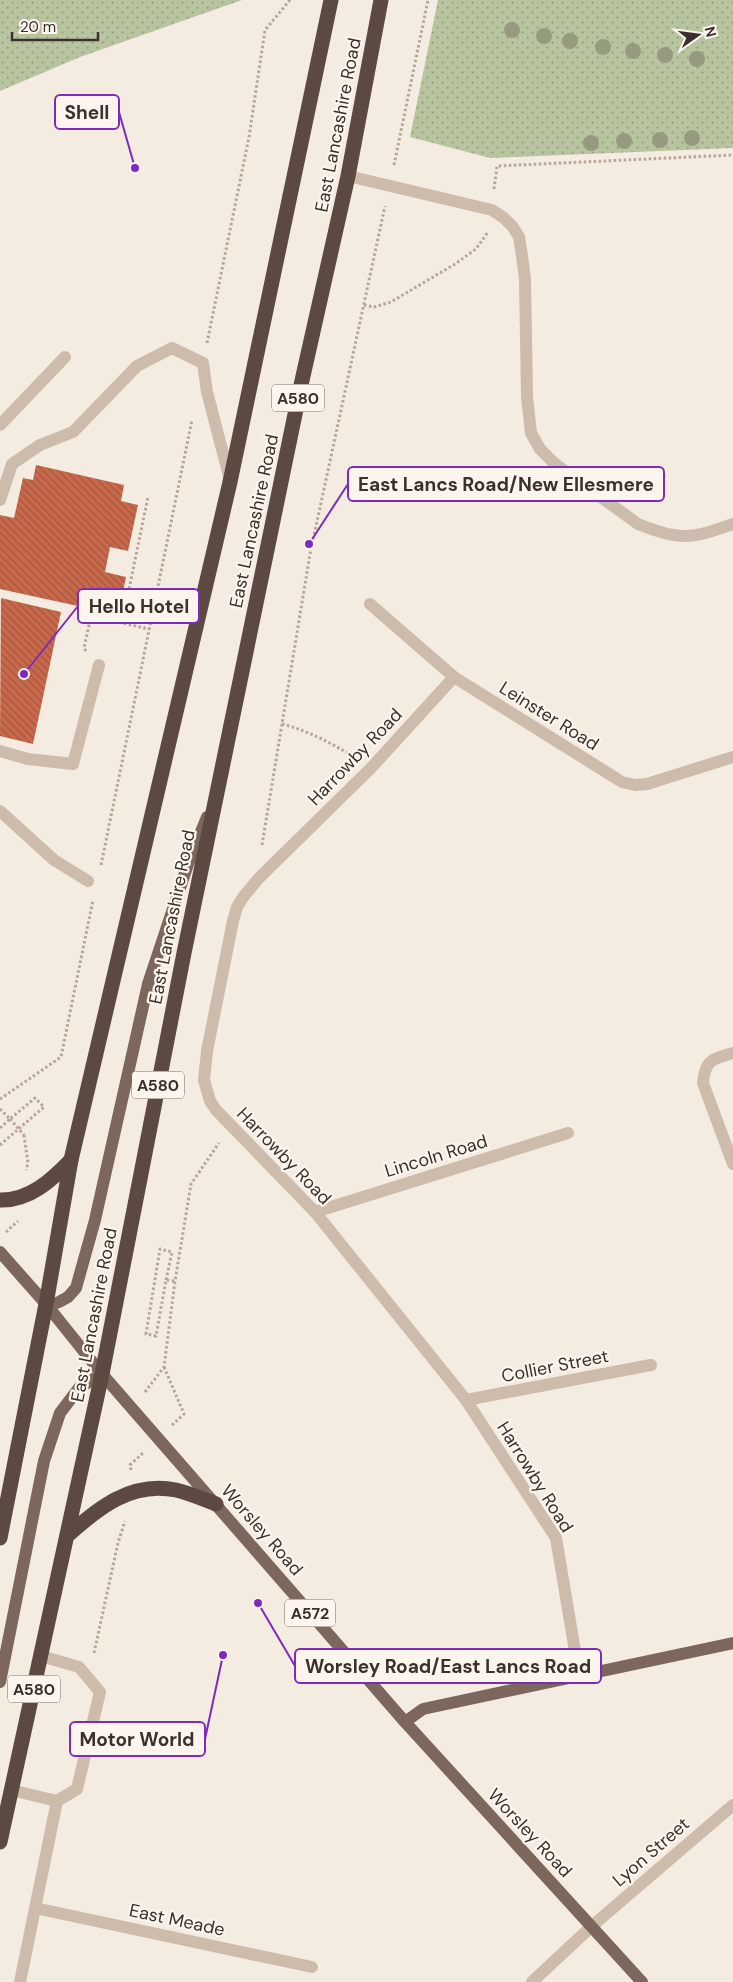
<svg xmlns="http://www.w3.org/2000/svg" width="733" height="1982" font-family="'DM Sans',sans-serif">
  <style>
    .park { fill: url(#park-dots) }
    .building { fill: url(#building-back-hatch) }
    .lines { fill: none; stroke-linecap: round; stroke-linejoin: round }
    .path { stroke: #b9a596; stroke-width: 3; stroke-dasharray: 2.5 2.5; stroke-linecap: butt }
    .minor { stroke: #cdbbac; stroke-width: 12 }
    .major { stroke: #7d675c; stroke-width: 12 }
    .highway { stroke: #5c4a42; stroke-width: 15 }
    .path-bridge { stroke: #b9a596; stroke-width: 3; stroke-dasharray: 2.5 2.5; stroke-linecap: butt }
    .tree { fill: #969b7f }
    .labels { text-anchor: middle; stroke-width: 4.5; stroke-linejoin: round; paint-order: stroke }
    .shield { fill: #fbf5ee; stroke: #756b66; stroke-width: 1 }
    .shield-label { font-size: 16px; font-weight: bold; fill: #3b302b }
    .street-label { font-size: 18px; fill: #3b302b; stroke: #fbf5ee }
    .leader { fill: none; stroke: #7b2cbf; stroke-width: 2 }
    .callout-dot { fill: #7b2cbf; stroke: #fbf5ee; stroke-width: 2 }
    .callout { fill: #fbf5ee; stroke: #7b2cbf; stroke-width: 2 }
    .callout-label { font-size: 19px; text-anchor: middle; font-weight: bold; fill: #3b302b }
  </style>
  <defs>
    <pattern id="park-dots" width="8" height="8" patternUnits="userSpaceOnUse" patternTransform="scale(1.25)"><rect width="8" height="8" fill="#b8c4a0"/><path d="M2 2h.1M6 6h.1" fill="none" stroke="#97a083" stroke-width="1.8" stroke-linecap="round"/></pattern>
    <pattern id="building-back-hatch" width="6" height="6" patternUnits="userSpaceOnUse" patternTransform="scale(1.25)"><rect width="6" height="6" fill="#c8694b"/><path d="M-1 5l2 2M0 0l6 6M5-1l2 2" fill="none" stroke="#a4573f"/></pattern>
  </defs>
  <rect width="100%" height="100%" fill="#f4ebe1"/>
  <!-- park -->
  <g class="park">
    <polygon points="0,0 242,0 80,57 0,91"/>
    <polygon points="438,0 733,0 733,148 490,158 410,137"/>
  </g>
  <!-- building -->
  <g class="building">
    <polygon points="36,465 124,485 121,501 138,505 128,551 110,547 105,572 126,577 120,605 98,600 96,610 0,589 0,515 14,518 23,478 33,480"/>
    <polygon points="1,598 61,612 33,744 0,736"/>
  </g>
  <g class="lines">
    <!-- path -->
    <g class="path">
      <polyline points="394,165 428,0"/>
      <polyline points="494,189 497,166 733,155"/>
      <polyline points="364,305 374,307 391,302 455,264 476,249 488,232"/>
      <polyline points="207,343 249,137 265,30 290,0"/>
      <polyline points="122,623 148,497"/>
      <polyline points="86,651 84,648 91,616 149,629"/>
      <path d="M 282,724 C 309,731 331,743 354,757"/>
      <polyline points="262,845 310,554 385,206"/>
      <polyline points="101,865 192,420"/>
      <polyline points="0,1099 61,1057 93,900"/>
      <polyline points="0,1109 10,1119 0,1128"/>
      <polyline points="24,1135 28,1163 26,1170"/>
      <polyline points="0,1145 44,1107 35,1098 10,1119"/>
      <polyline points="6,1232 18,1221"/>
      <polyline points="166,1280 172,1252 160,1249 146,1334 156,1336 166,1280 175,1281"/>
      <polyline points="164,1367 184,1414 172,1425"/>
      <polyline points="145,1392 164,1367 175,1281 191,1184 219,1143"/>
      <polyline points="131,1470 130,1465 144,1452"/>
      <polyline points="94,1653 118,1543 125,1521"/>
    </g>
    <!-- minor -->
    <g class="minor">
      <path d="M 348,176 L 492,210 L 504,218 L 513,227 L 519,237 L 522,256 L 525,279 L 527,397 L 531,433 L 540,449 L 554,463 L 638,524 C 680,541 691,539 733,524"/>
      <polyline points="0,425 65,357"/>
      <polyline points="0,500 12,464 40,445 73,432 137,366 172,348 203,363 207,392 230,480"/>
      <polyline points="370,604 454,677 622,782 635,785 647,784 733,757"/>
      <polyline points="454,677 371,768 259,878 244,896 237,907 233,921 207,1051 204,1080 210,1101 216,1110 315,1212 466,1400 556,1538 579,1675"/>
      <polyline points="0,751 28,759 73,764 99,665"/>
      <polyline points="0,811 54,860 88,881"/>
      <path d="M 733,1053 C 712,1059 705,1060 703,1083 L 733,1164"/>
      <polyline points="315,1212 568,1133"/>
      <polyline points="466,1400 651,1365"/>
      <polyline points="41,1656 79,1667 100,1692 77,1789 57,1801"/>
      <polyline points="11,1790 57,1801 20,1982"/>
      <polyline points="35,1908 312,1967"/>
      <polyline points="532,1982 592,1926 733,1805"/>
    </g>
    <!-- major -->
    <g class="major">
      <polyline points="0,1252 46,1304 102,1374 405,1722 642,1982"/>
      <polyline points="46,1304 51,1305 59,1302 68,1297 76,1288 95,1220 148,984 188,864 207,817"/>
      <polyline points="0,1682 44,1461 60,1413 79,1388 102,1374"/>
      <polyline points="405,1722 423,1709 733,1643"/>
    </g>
    <!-- highway -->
    <g class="highway">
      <path d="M 0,1200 C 29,1201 52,1180 71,1160"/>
      <path d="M 67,1536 C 98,1508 131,1481 176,1490 C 189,1493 203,1499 216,1504"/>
      <polyline points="0,1538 46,1304 71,1160 230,482 331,0"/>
      <polyline points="0,1842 102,1374 184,953 301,385 348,176 381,0"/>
    </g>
    <!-- path-bridge -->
    <polyline class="path-bridge" points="10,1119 24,1135"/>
  </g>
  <!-- trees -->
  <g class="tree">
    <circle cx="512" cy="30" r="8"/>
    <circle cx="544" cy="36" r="8"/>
    <circle cx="570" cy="41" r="8"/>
    <circle cx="603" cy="47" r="8"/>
    <circle cx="633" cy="51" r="8"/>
    <circle cx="665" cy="55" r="8"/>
    <circle cx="697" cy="59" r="8"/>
    <circle cx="692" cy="138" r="8"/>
    <circle cx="660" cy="140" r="8"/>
    <circle cx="624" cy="141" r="8"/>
    <circle cx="591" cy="143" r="8"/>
  </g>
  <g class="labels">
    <!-- shield labels -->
    <g class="shield">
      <rect x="272" y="384.5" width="52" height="27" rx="4"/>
      <rect x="132" y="1071.5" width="52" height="27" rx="4"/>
      <rect x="285" y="1599.5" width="50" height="27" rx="4"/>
      <rect x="8" y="1675.5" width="52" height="27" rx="4"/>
    </g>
    <g class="shield-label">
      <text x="298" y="404">A580</text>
      <text x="158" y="1091">A580</text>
      <text x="310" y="1619">A572</text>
      <text x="34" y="1695">A580</text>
    </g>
    <!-- street labels -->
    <g class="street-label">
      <text transform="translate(338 125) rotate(-79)" y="6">East Lancashire Road</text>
      <text transform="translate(254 521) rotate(-78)" y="6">East Lancashire Road</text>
      <text transform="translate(549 716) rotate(32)" y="6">Leinster Road</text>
      <text transform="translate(355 757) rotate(-46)" y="6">Harrowby Road</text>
      <text transform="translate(172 917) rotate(-79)" y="6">East Lancashire Road</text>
      <text transform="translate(284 1156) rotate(46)" y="6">Harrowby Road</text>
      <text transform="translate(436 1156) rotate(-17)" y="6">Lincoln Road</text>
      <text transform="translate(94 1315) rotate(-79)" y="6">East Lancashire Road</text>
      <text transform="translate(555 1366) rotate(-11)" y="6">Collier Street</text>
      <text transform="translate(535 1477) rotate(58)" y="6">Harrowby Road</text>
      <text transform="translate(262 1530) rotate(49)" y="6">Worsley Road</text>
      <text transform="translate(530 1833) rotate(47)" y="6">Worsley Road</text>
      <text transform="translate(651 1852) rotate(-41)" y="6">Lyon Street</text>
      <text transform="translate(177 1920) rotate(12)" y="6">East Meade</text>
    </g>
  </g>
  <!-- callouts -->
  <path class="leader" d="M135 168L119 112M309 544L348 484M24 674L78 606M258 1603L295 1666M223 1655L205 1739"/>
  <g class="callout-dot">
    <circle cx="135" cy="168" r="5"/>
    <circle cx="309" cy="544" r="5"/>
    <circle cx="24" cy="674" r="5"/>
    <circle cx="258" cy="1603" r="5"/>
    <circle cx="223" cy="1655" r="5"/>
  </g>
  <g class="callout">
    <rect x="55" y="95" width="64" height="34" rx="5"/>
    <rect x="348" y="467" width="316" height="34" rx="5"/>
    <rect x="78" y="589" width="121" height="34" rx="5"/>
    <rect x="295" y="1649" width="306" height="34" rx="5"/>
    <rect x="70" y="1722" width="135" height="34" rx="5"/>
  </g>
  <g class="callout-label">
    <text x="87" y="119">Shell</text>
    <text x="506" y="491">East Lancs Road/New Ellesmere</text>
    <text x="139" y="613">Hello Hotel</text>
    <text x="448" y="1673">Worsley Road/East Lancs Road</text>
    <text x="137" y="1746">Motor World</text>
  </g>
  <!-- north arrow -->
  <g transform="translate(698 35) rotate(76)" stroke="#fbf5ee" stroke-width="4" paint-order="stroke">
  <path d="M0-4L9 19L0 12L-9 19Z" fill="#3b302b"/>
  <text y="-8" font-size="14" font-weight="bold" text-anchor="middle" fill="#3b302b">N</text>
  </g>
  <!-- scale -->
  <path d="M12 32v8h86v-8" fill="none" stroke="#3b302b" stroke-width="2.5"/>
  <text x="20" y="32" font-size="15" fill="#3b302b" stroke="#fbf5ee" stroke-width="4" paint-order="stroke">20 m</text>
</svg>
